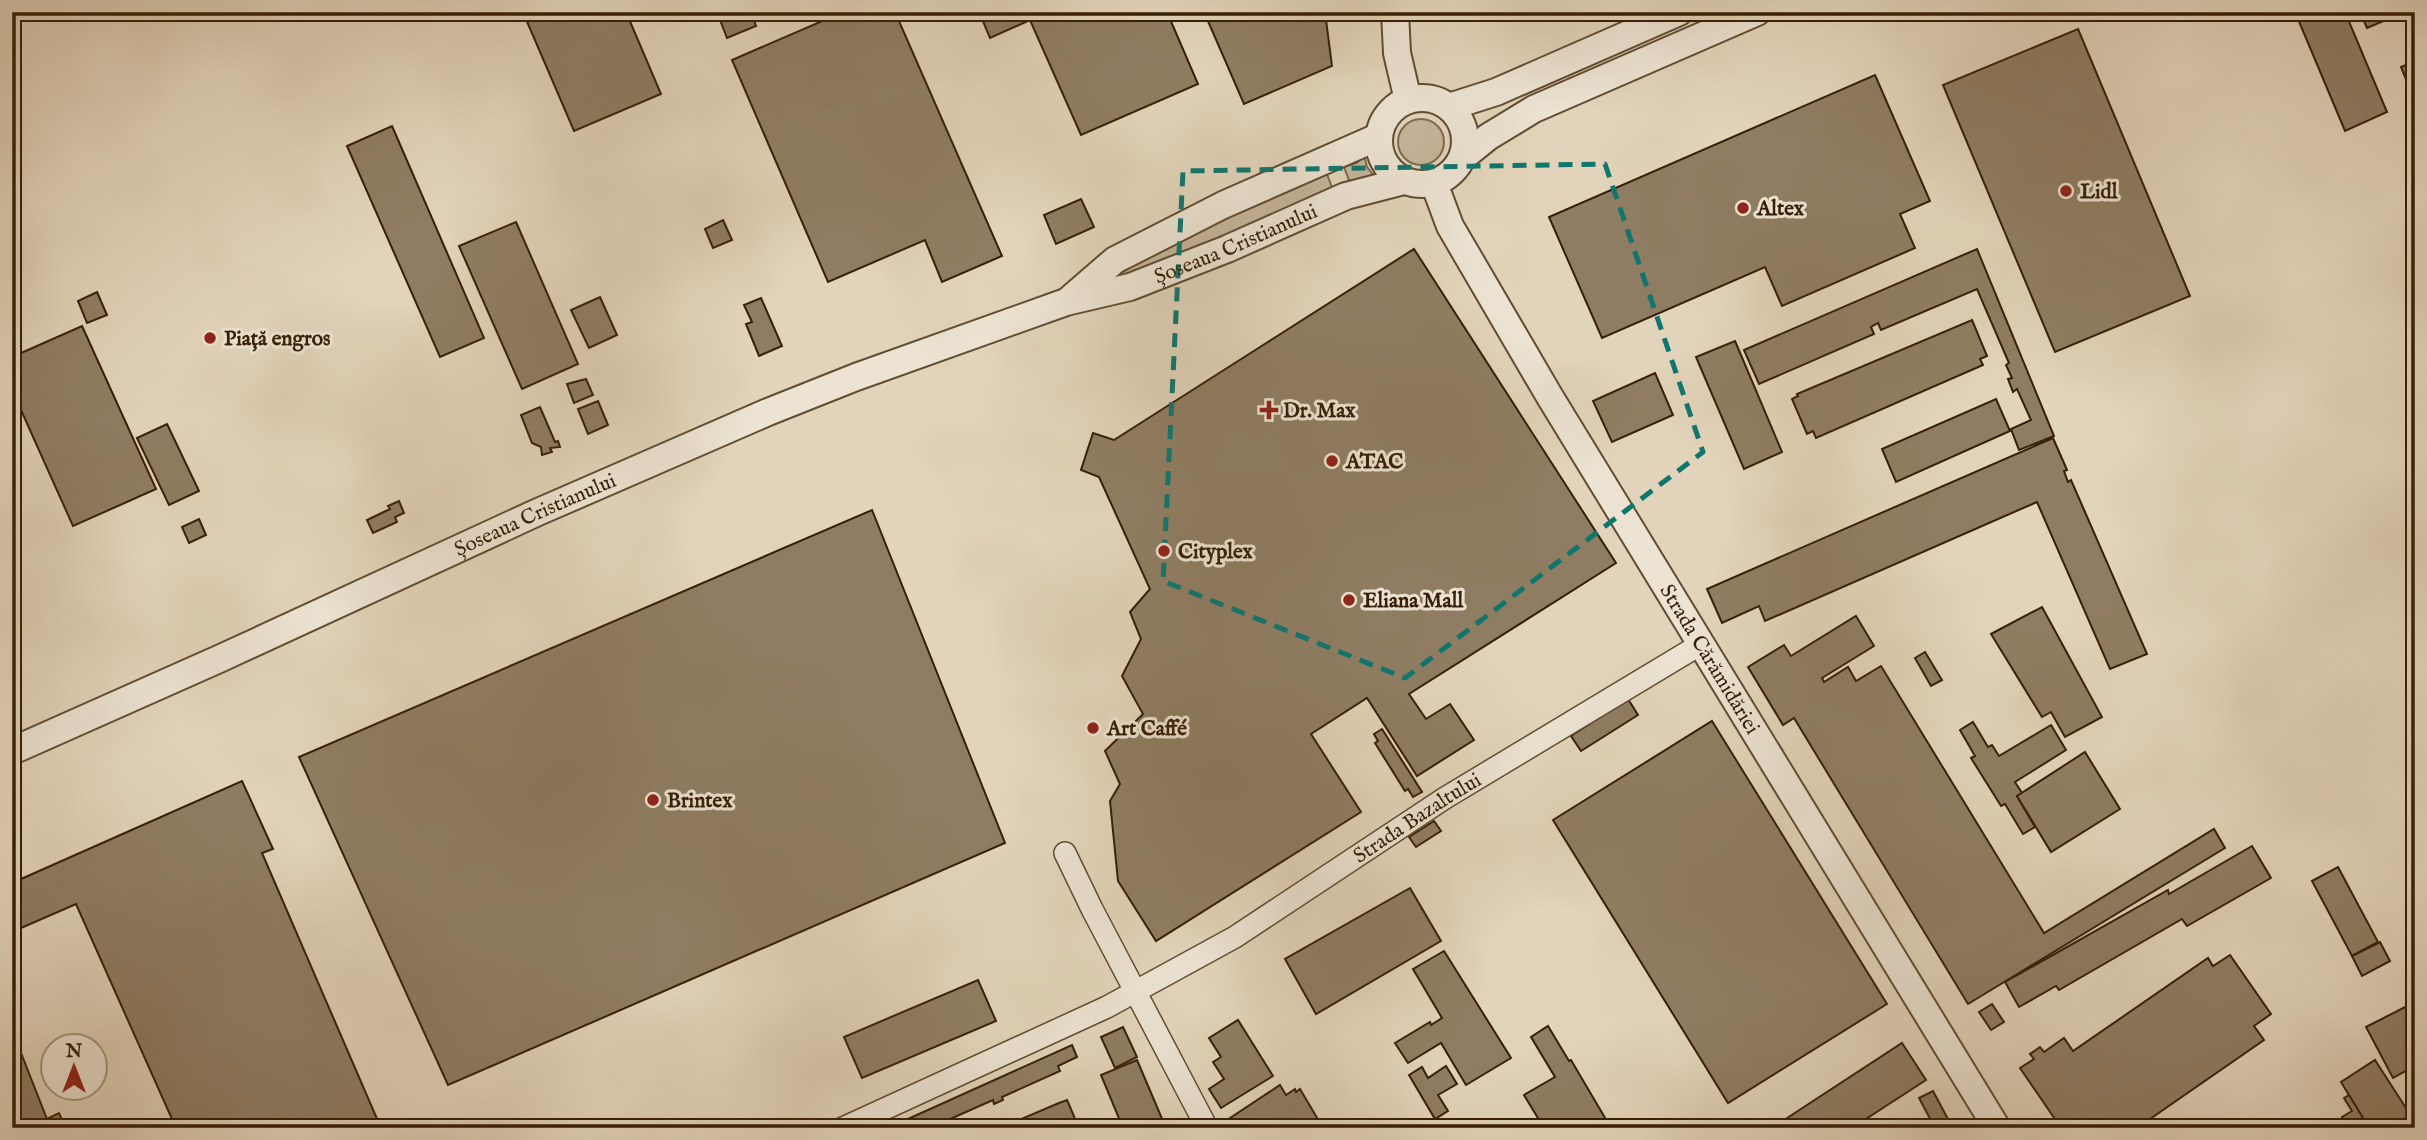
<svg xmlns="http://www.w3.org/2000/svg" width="2427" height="1140" font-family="'IM FELL English',serif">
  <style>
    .green { fill: #c5b59b; stroke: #7e6a50; stroke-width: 2 }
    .building { fill: #8f7d63; stroke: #361f05; stroke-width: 2 }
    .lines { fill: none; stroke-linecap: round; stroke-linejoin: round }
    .minor-casing { stroke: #614c32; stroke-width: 24 }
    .tertiary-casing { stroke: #614c32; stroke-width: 30 }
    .minor { stroke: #ece3d2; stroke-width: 21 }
    .tertiary { stroke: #ece3d2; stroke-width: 26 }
    .marked { fill: none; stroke: #0f766e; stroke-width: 5; stroke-dasharray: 14 9; stroke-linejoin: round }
    .poi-dot { fill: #8f2418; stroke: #ece3d2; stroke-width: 2.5 }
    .labels { text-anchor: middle; stroke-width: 6; stroke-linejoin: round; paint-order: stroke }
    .poi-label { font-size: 21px; font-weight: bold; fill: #361f05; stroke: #ece3d2; text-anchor: start }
    .street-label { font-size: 21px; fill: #361f05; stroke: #ece3d2 }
  </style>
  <rect width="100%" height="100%" fill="#e2d4ba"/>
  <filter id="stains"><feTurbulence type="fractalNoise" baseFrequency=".00286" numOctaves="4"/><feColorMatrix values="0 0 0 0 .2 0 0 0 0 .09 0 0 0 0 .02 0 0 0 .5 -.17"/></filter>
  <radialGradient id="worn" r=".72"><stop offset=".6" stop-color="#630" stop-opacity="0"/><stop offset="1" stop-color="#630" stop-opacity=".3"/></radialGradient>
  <!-- green -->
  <g class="green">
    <circle cx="1421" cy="142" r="23"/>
    <polygon points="1364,155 1367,167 1374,176 1360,178 1350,183 1344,167 1357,163"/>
    <polygon points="1327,174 1333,190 1150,269 1101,287 1159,248"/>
  </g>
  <!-- building -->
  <g class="building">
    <polygon points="536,12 626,12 661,94 574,131 525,17"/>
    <polygon points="717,12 751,12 756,26 727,38"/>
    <polygon points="843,12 895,12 1002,256 942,282 925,240 828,282 732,60"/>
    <polygon points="979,12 1167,12 1198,84 1081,135 1030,20 990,38"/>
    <polygon points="1204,12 1325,12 1332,66 1244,104"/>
    <polygon points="2295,12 2345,12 2387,112 2345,131"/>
    <polygon points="2360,12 2405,12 2367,28"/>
    <polygon points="2078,29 2190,296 2055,352 1943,85"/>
    <polygon points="2415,61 2415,101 2401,67"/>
    <polygon points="1875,75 1930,201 1900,214 1915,248 1782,306 1765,267 1602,338 1549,217"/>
    <polygon points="392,126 484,338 440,357 347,146"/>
    <polygon points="1081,199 1094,227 1056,244 1044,215"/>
    <polygon points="723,220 732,240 713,248 705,229"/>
    <polygon points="516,222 578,364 522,389 459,246"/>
    <polygon points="1414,249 1616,563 1409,694 1426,719 1450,704 1474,740 1417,776 1367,698 1311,734 1361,812 1156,941 1118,881 1110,801 1120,784 1105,751 1143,714 1122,676 1141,639 1130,612 1150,589 1099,477 1081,470 1093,433 1114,440"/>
    <polygon points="1977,249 2054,436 2019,450 2011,429 2031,420 2017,389 2013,392 2008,379 2012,378 2006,365 2009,363 1977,289 1881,330 1878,323 1871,327 1874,334 1759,384 1744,350"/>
    <polygon points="97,292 107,315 87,323 78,301"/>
    <polygon points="600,297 617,335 589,348 571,310"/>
    <polygon points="761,298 782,346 759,356 746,324 752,322 744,305"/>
    <polygon points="1972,320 1987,356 1980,359 1983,365 1816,438 1813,431 1807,434 1792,399 1798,396 1797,394"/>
    <polygon points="82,326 156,489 73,526 12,390 12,357"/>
    <polygon points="1735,341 1782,452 1744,469 1696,357"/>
    <polygon points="1655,373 1673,415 1612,442 1593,401"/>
    <polygon points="586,379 593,395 574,403 567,384"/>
    <polygon points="1996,399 2010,431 1896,482 1882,449"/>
    <polygon points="598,401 608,425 588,434 578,409"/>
    <polygon points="540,407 555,442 558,441 560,447 550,448 552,452 542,455 541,447 532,443 521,415"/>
    <polygon points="167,424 199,491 169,505 137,438"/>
    <polygon points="2053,438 2067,470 2064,471 2068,482 2071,480 2147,654 2110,669 2037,502 1765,621 1759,606 1722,623 1707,589"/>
    <polygon points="399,501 404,513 395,517 397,522 373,533 367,520 390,509 388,506"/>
    <polygon points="872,510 1005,843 448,1085 299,757"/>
    <polygon points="199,519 206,535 189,543 182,527"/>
    <polygon points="2042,607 2102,717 2065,737 2051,712 2042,717 1991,634"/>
    <polygon points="1856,616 1874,646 1822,678 1824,682 1848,667 1856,681 1881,666 2044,933 2214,829 2225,848 1968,1004 1794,718 1783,725 1748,667 1784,645 1791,656"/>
    <polygon points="12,634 21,653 12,656"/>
    <polygon points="1925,652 1942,680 1931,686 1915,658"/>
    <polygon points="1628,699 1638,715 1581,751 1571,736"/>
    <polygon points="1712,721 1887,1004 1728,1103 1553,820"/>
    <polygon points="1973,722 1988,747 1992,745 1999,756 2051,725 2066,750 2015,782 2022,793 2017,796 2035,827 2023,834 2005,804 2001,806 1971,758 1975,756 1960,730"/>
    <polygon points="1382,729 1422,792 1413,797 1408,789 1405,791 1375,743 1378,741 1374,734"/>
    <polygon points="2085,752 2120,809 2051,852 2017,796"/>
    <polygon points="242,781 273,849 262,853 381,1128 176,1128 76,904 12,932 12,883"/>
    <polygon points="1434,821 1441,831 1416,847 1409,837"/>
    <polygon points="2252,846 2271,878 2187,926 2182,919 2059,990 2056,986 2019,1007 2005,982 2168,890 2169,894"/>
    <polygon points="2338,867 2378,942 2352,956 2312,881"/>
    <polygon points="1410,888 1441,941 1316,1014 1285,959"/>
    <polygon points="2380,942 2390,961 2362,976 2352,956"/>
    <polygon points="1444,951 1511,1058 1466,1085 1441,1043 1408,1063 1395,1043 1430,1022 1431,1025 1442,1018 1413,969"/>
    <polygon points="2230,955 2271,1014 2254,1026 2264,1040 2137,1128 2061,1128 2020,1068 2034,1059 2030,1054 2040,1047 2044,1052 2064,1038 2073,1051 2208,958 2213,966"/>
    <polygon points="978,980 996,1021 862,1078 844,1037"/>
    <polygon points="2415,1002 2415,1066 2393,1078 2366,1027"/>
    <polygon points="1992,1004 2004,1022 1991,1030 1979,1012"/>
    <polygon points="1238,1020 1273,1076 1221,1108 1209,1089 1224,1079 1213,1062 1221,1057 1209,1038"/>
    <polygon points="1548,1026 1569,1061 1571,1060 1611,1128 1544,1128 1524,1095 1555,1077 1531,1037"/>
    <polygon points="1123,1027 1137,1057 1115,1068 1101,1037"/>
    <polygon points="12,1030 47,1119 59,1113 66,1128 12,1128"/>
    <polygon points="1902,1043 1926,1080 1852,1128 1784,1128 1781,1122"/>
    <polygon points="1072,1045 1077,1057 1058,1066 1060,1071 1002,1097 1003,1100 994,1104 993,1100 930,1128 888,1128"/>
    <polygon points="1137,1060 1166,1128 1123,1128 1101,1075"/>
    <polygon points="2375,1060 2415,1122 2415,1128 2369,1128 2341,1082"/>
    <polygon points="1446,1066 1457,1084 1438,1095 1448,1111 1435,1119 1409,1075 1422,1067 1428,1078"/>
    <polygon points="1280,1085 1286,1095 1295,1089 1296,1092 1300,1089 1323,1128 1227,1128 1224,1122"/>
    <polygon points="1933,1091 1950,1123 1942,1128 1935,1128 1919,1098"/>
    <polygon points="2349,1095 2369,1128 2349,1128 2342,1117 2352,1111 2344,1098"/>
    <polygon points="1067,1100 1079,1128 1000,1128 1059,1103"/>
  </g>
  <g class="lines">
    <!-- minor casing -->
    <g class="minor-casing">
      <g id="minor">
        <polyline points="1065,853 1092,909 1207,1128"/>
        <path id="s1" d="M 843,1128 L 1107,1007 L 1235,937 L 1445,798 L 1701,644"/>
      </g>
    </g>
    <!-- tertiary casing -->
    <g class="tertiary-casing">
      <g id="tertiary">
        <polyline points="1395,12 1397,53 1408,100"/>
        <circle cx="1422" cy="141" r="43"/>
        <polyline points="1449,107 1496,92 1679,12"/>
        <polyline points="1462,158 1488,137 1534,109 1757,12"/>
        <path id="s2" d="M 1434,183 L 1450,226 L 1550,397 L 1997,1128"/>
        <polyline points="1071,298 1115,260 1223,205 1378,137"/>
        <path id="s3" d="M 12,751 L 219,659 L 538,512 L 768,412 L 856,377 L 1066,302 L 1130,287 L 1227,249 L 1346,196 L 1404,181"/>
      </g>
    </g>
    <!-- minor -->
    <use href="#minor" class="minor"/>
    <!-- tertiary -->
    <use href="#tertiary" class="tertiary"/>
  </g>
  <!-- marked area -->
  <path class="marked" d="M 1605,164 L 1703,452 L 1405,678 L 1163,581 L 1183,171 Z"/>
  <!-- markers -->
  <g class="poi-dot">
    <circle cx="2066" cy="191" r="7"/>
    <circle cx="1743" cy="208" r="7"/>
    <circle cx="210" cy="338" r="7"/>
    <path d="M1265.5 399.5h7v7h7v7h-7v7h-7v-7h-7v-7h7z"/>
    <circle cx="1332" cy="461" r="7"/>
    <circle cx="1164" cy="551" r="7"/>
    <circle cx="1349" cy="600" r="7"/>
    <circle cx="1093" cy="728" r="7"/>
    <circle cx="653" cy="800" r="7"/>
  </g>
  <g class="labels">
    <!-- poi labels -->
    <g class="poi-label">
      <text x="2080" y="198">Lidl</text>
      <text x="1757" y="215">Altex</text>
      <text x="224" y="345">Piață engros</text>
      <text x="1283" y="417">Dr. Max</text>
      <text x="1346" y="468">ATAC</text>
      <text x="1178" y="558">Cityplex</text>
      <text x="1363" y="607">Eliana Mall</text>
      <text x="1107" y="735">Art Caffé</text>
      <text x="667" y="807">Brintex</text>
    </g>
    <!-- street labels -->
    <g class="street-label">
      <text dy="7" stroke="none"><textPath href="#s3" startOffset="1326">Șoseaua Cristianului</textPath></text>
      <text dy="7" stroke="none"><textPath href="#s3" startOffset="574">Șoseaua Cristianului</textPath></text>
      <text dy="7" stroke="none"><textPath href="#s2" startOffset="551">Strada Cărămidăriei</textPath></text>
      <text dy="7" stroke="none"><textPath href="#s1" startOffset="654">Strada Bazaltului</textPath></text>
    </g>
  </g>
  <!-- margin -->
  <rect width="2427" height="1140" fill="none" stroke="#e2d4ba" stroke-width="42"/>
  <rect x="14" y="14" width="2399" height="1112" fill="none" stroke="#361f05" stroke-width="3.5"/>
  <rect x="21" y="21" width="2385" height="1098" fill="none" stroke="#361f05" stroke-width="2"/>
  <!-- north arrow -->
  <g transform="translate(74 1067)"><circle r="33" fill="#ece3d2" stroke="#a39580" stroke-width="2"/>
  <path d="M0-5L12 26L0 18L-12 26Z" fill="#8f2418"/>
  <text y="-10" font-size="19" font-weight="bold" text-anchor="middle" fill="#361f05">N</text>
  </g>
  <rect width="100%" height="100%" filter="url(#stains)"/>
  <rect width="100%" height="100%" fill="url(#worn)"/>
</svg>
